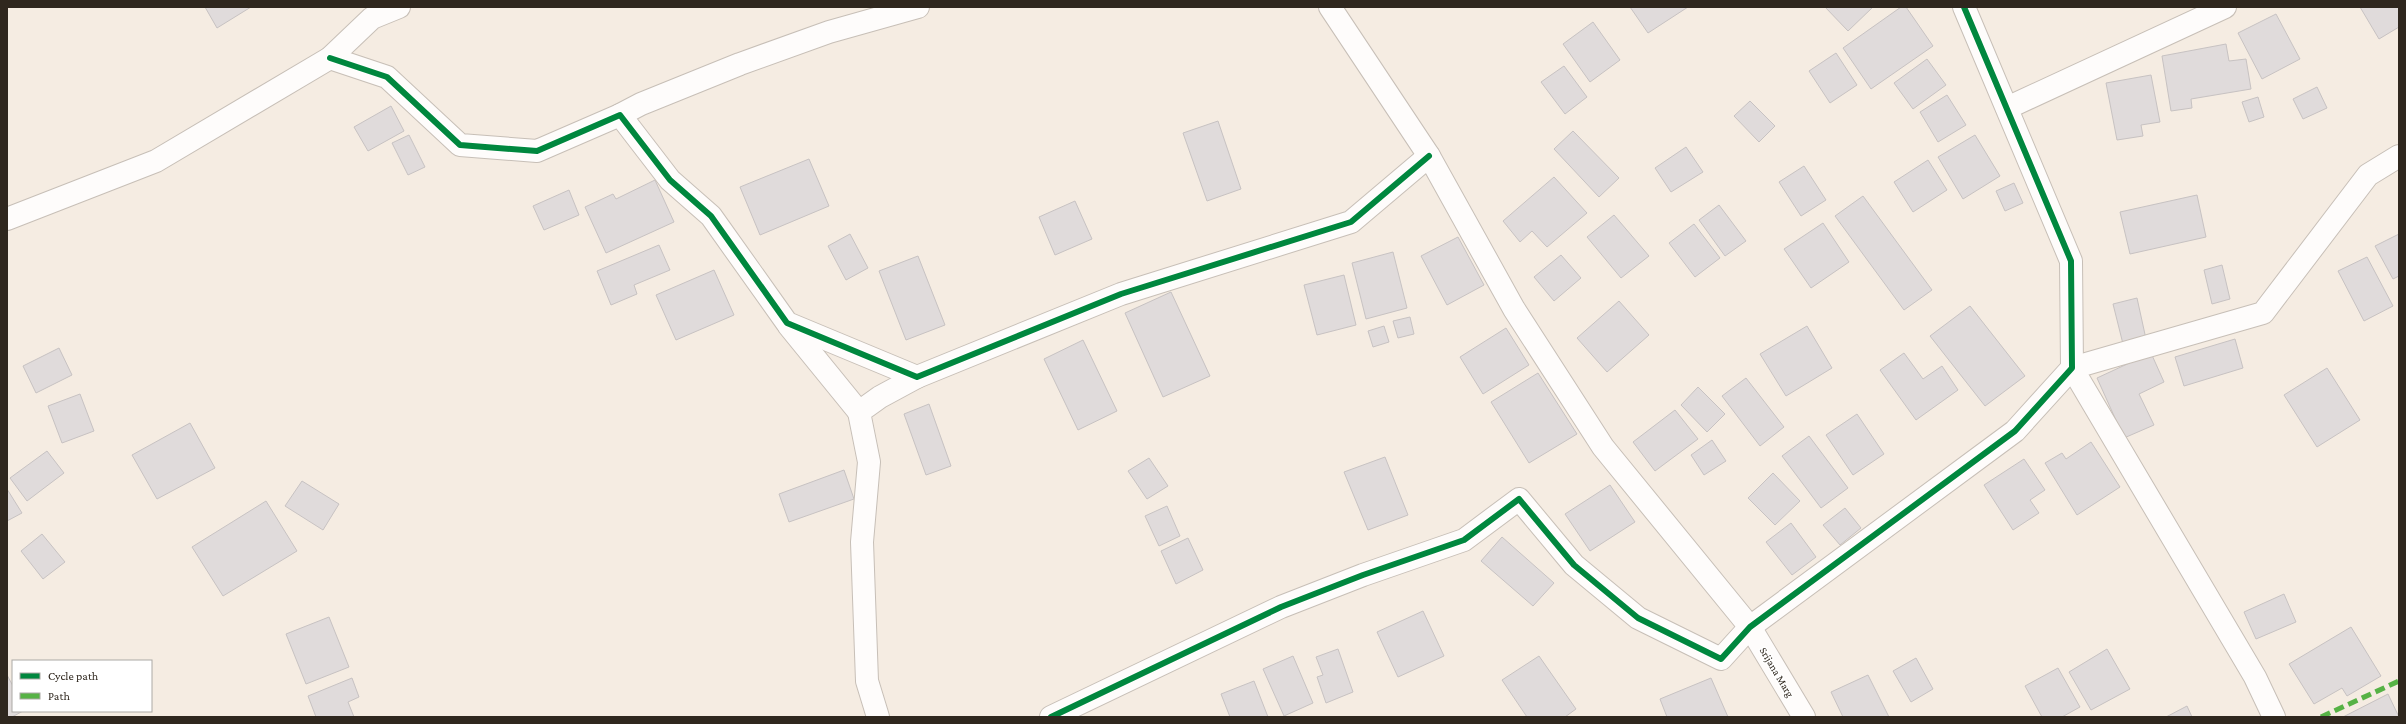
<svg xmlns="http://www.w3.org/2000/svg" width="2406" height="724" font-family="'Crimson Pro',serif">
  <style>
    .building { fill: #e0dbdb; stroke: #c7c2c2 }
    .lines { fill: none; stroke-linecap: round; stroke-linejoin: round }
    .minor-casing { stroke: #c7bfb7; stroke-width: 24 }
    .minor { stroke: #fefcfb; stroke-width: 22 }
    .quiet { stroke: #56b245; stroke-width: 5; stroke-dasharray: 10 5; stroke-linecap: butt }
    .cycleway-casing { stroke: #fff; stroke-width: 8 }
    .cycleway { stroke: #00873e; stroke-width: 6 }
    .labels { text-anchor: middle; stroke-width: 3; stroke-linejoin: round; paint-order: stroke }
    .street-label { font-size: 11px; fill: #2f271e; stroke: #fff }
  </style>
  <rect width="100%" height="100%" fill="#f5ece2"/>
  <!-- building -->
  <g class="building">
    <polygon points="205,7 251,7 217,28"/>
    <polygon points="1630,7 1688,7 1648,33"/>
    <polygon points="1825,7 1873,7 1848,31"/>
    <polygon points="1901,7 1906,7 1933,46 1871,89 1843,48"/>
    <polygon points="2360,7 2399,7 2399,27 2379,39"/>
    <polygon points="2276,14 2300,59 2262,79 2238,33"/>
    <polygon points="1593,22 1620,60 1590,82 1563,44"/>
    <polygon points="2226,44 2229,61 2246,59 2251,89 2191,99 2192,108 2171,111 2162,56"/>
    <polygon points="1836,53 1857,85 1830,103 1809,71"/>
    <polygon points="1927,59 1946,85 1913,109 1894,83"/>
    <polygon points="1564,66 1587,97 1565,114 1541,82"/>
    <polygon points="2151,75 2160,122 2141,125 2143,136 2117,140 2106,83"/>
    <polygon points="2317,87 2327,108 2303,119 2293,99"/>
    <polygon points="1947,95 1966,125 1938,142 1920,112"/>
    <polygon points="2258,97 2264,117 2249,122 2242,102"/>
    <polygon points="1750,101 1775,126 1759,142 1734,116"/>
    <polygon points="391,106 404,131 368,151 354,127"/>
    <polygon points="1218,121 1241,189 1207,201 1183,133"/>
    <polygon points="1573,131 1619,178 1599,197 1554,149"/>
    <polygon points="409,135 425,167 408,175 392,143"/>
    <polygon points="1975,135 2000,176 1963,199 1938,157"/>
    <polygon points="1686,147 1703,172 1671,192 1655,168"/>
    <polygon points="809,159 829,206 760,235 740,187"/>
    <polygon points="1928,160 1947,190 1913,212 1894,182"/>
    <polygon points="1804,166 1826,200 1801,216 1779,182"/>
    <polygon points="1554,177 1587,213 1547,247 1532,231 1520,242 1503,221"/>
    <polygon points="655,180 674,222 606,253 585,207 613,194 616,199"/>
    <polygon points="2014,183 2023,203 2005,211 1996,191"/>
    <polygon points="569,190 579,215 544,230 533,206"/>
    <polygon points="2197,195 2206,237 2130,254 2120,212"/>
    <polygon points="1863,196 1932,290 1904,310 1835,216"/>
    <polygon points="1075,201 1092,239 1055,255 1039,217"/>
    <polygon points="1719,205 1746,241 1725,256 1699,220"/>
    <polygon points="1614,215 1649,256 1621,278 1587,237"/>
    <polygon points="1823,223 1849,262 1811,288 1784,249"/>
    <polygon points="1694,224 1720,258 1695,277 1669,243"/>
    <polygon points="850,234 868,268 846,280 828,246"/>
    <polygon points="2399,234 2399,276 2393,279 2375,246"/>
    <polygon points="1458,237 1484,285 1447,305 1421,256"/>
    <polygon points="659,245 670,270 634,285 637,294 611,305 597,271"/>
    <polygon points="1393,252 1407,308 1366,319 1352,263"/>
    <polygon points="1561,255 1581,278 1554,301 1534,277"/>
    <polygon points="918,256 945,325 906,340 879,271"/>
    <polygon points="2367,257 2393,306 2364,321 2338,271"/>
    <polygon points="2222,265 2230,299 2212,304 2204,270"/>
    <polygon points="714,270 734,315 676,340 656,295"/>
    <polygon points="1344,275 1356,325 1317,335 1304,285"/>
    <polygon points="1171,292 1210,376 1163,397 1125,313"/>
    <polygon points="2137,298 2146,339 2123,344 2113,304"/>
    <polygon points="1619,301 1649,335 1607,372 1577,338"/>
    <polygon points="1970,306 2025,376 1985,406 1930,336"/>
    <polygon points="1410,317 1414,334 1398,338 1393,321"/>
    <polygon points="1384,326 1389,342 1373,347 1368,331"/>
    <polygon points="1807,326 1832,368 1786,396 1760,354"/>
    <polygon points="1506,328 1529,365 1483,394 1460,357"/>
    <polygon points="2235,339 2243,368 2184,386 2175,357"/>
    <polygon points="1083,340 1117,411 1078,430 1044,359"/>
    <polygon points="59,348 72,375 36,393 23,366"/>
    <polygon points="1904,353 1923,379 1942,366 1958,390 1916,420 1880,370"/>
    <polygon points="2151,353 2164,382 2139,394 2154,425 2124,438 2097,378"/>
    <polygon points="2327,368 2360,420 2317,447 2284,395"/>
    <polygon points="1538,373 1577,434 1529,463 1491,402"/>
    <polygon points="1746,378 1784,427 1760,446 1722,396"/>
    <polygon points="1698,387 1725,414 1707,432 1681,405"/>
    <polygon points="80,394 94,431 62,443 48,406"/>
    <polygon points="929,404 951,466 926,475 904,414"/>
    <polygon points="1675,410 1698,439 1655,471 1633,442"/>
    <polygon points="1857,414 1884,454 1853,475 1826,435"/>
    <polygon points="190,423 215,468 157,499 132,455"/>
    <polygon points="1809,436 1848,488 1821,508 1782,456"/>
    <polygon points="1712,440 1726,461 1704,475 1691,455"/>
    <polygon points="2091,442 2120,487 2077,515 2045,463 2062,453 2066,459"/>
    <polygon points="47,451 64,473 27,501 10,478"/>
    <polygon points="1385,457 1408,515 1368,530 1344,472"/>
    <polygon points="1149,458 1168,486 1147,499 1128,471"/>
    <polygon points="2024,459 2045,490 2030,500 2039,513 2013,530 1984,485"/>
    <polygon points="844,470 854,499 789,522 779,494"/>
    <polygon points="1773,473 1800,501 1775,525 1748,498"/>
    <polygon points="302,481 339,504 323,530 285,506"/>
    <polygon points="1610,485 1635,522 1590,551 1565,514"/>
    <polygon points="7,489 22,513 7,521"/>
    <polygon points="266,501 297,551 223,596 192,547"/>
    <polygon points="1167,506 1180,536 1159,546 1145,516"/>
    <polygon points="1845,508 1861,528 1840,545 1823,525"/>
    <polygon points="1791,523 1816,557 1792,575 1766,542"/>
    <polygon points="42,534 65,562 43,579 21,551"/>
    <polygon points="1502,537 1554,583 1533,606 1481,561"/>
    <polygon points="1188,538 1203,570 1176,584 1161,551"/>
    <polygon points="2284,594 2296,622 2256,639 2244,612"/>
    <polygon points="1423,611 1444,656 1398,677 1377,632"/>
    <polygon points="329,617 349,667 306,684 286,634"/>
    <polygon points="2351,627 2381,676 2347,696 2342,688 2314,704 2289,664"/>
    <polygon points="1338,649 1353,692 1326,703 1317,677 1323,675 1316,657"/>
    <polygon points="2107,649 2130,689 2091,710 2069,672"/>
    <polygon points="1293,656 1313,703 1284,716 1263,669"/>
    <polygon points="1539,656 1576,709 1565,717 1527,717 1502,680"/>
    <polygon points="1916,658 1933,689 1911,702 1893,671"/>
    <polygon points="2058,668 2080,707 2062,717 2042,717 2025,686"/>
    <polygon points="7,675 13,686 13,711 23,711 12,717 7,717"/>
    <polygon points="1868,675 1889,717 1843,717 1831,692"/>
    <polygon points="352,678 359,697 348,702 354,717 316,717 308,696"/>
    <polygon points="1711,678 1728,717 1667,717 1660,699"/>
    <polygon points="1254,681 1268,717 1230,717 1221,694"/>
    <polygon points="2388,694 2399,717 2343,717"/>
    <polygon points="2187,706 2192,717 2166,717"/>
  </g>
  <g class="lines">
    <!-- minor casing -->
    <g class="minor-casing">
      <g id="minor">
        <polyline points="1330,7 1429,156 1514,309 1603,447 1750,627 1804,717"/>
        <polyline points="330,58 387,77 460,145 537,151 620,115 670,180 711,216 787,323 917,377 1121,294 1351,222 1429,156"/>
        <polyline points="2007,108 2225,7"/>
        <polyline points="620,115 641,104 740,64 829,32 918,7"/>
        <polyline points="7,219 156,161 330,58 372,18 399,7"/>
        <polyline points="789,326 859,412"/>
        <polyline points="878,717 867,681 862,542 869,462 859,412 880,397 917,377"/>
        <polyline points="1051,717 1281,607 1363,575 1464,540 1519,499 1574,565 1638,618 1721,659 1750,627 2015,431 2072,368 2071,261 1964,7"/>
        <polyline points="2274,717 2255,677 2072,368 2263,313 2368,175 2399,156"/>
      </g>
    </g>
    <!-- minor -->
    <use href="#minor" class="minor"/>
    <!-- quiet -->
    <polyline class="quiet" points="2321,717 2399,681"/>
    <!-- cycleway casing -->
    <g class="cycleway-casing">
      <g id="cycleway">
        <polyline points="330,58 387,77 460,145 537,151 620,115 670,180 711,216 787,323 917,377 1121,294 1351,222 1429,156"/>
        <polyline points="1051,717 1281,607 1363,575 1464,540 1519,499 1574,565 1638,618 1721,659 1750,627 2015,431 2072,368 2071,261 1964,7"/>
      </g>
    </g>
    <!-- cycleway -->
    <use href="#cycleway" class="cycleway"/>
  </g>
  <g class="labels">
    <!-- street labels -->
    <g class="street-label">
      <text transform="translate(1777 672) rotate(59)" y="4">Srijana Marg</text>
    </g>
  </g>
  <!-- border -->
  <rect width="2406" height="724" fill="none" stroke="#2f271e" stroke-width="16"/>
  <!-- legend -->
  <rect x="12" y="660" width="140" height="52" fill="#ffffff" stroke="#aca9a5"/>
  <rect x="20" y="673" width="20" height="6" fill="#00873e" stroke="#aca9a5"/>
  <text x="48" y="680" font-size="12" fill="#2f271e">Cycle path</text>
  <rect x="20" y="693" width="20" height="6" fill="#56b245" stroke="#aca9a5"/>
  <text x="48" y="700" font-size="12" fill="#2f271e">Path</text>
</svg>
